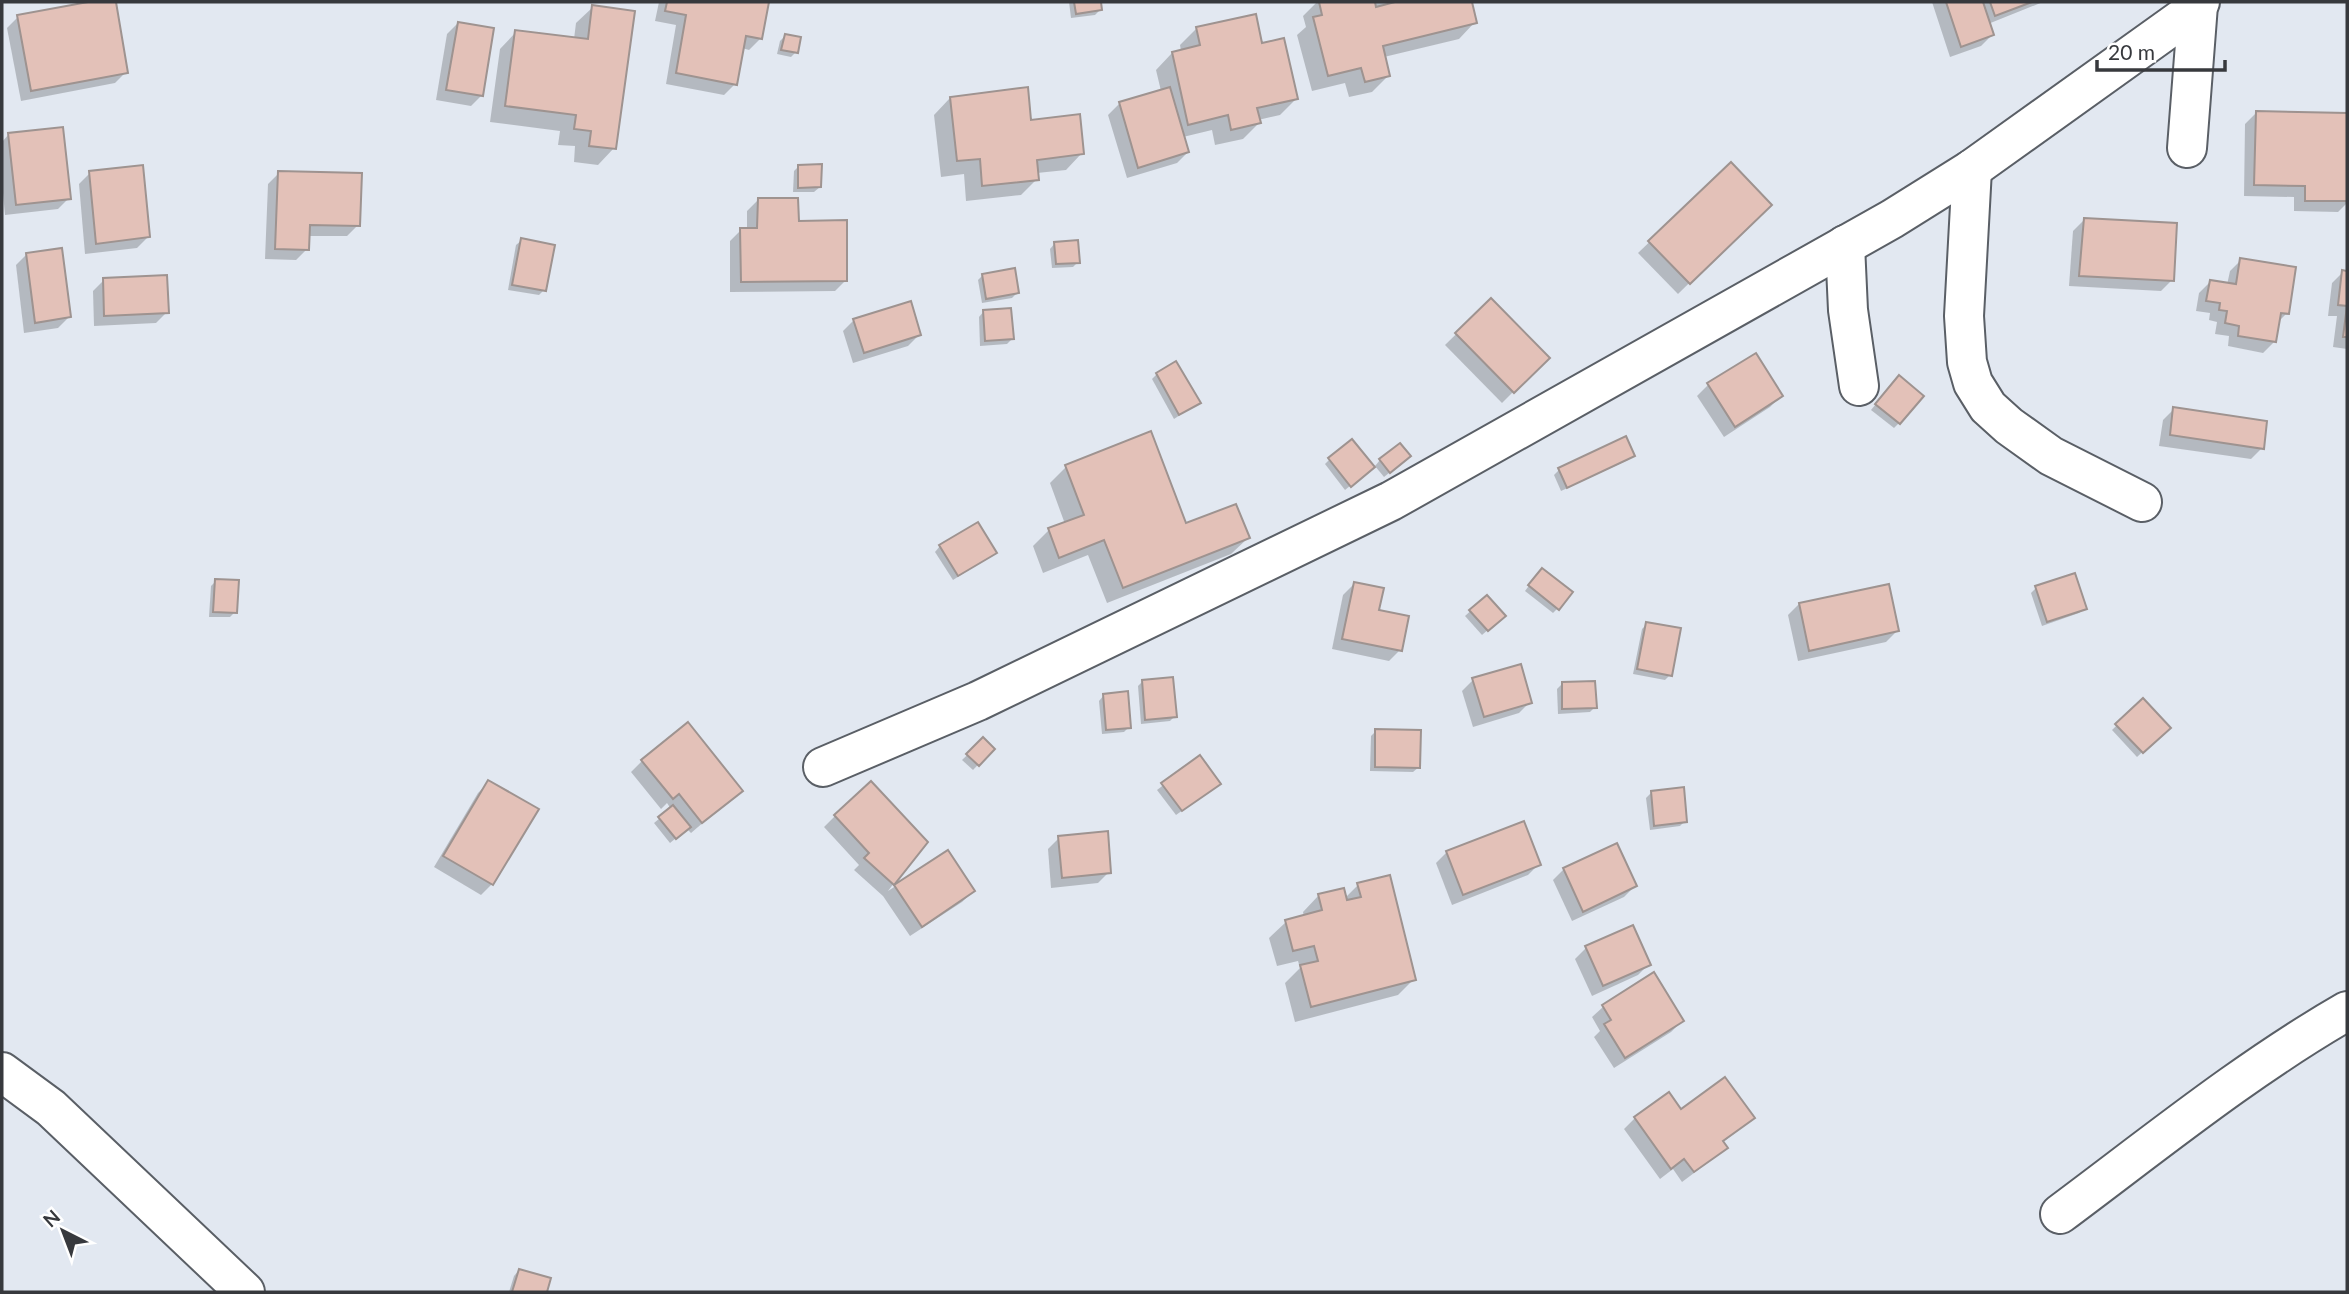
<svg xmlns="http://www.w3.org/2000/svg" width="2349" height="1294" font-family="Lato,sans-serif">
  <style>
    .shadow { fill: #0003 }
    .building { fill: #e3c1b8; stroke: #9e9390; stroke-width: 2 }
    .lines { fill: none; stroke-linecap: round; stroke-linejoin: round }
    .street-casing { stroke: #5a5f66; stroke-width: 42 }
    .street { stroke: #fff; stroke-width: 38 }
  </style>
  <rect width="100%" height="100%" fill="#e2e8f1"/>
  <!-- shadow -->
  <g class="shadow">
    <polygon points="97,2 114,2 126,72 115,83 21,101 7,28 18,17"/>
    <polygon points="659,2 767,2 760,39 749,50 742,48 735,84 724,95 666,84 676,25 655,21"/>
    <polygon points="1069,2 1099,2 1100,10 1095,15 1071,18"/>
    <polygon points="1317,2 1373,2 1373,4 1376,2 1470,2 1475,22 1459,39 1384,57 1389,75 1372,92 1349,97 1345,83 1312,91 1297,35 1306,27 1303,16"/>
    <polygon points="1932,2 2043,2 1988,24 1992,35 1981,46 1950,57"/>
    <polygon points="593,7 614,148 598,165 574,162 575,146 558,145 560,131 490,122 500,49 516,32 574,39 576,23"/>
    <polygon points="458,23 482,95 471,106 436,100 447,34"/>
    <polygon points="1196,29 1261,45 1296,99 1280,115 1258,120 1259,123 1243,139 1215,145 1212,130 1183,137 1188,152 1177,163 1127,178 1108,115 1119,104 1161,91 1156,70 1172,53 1181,51 1180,45"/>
    <polygon points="785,36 796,52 791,57 777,54 780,41"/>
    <polygon points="950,98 1030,122 1082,153 1066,170 1037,173 1037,179 1021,195 966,201 964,174 941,177 934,115"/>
    <polygon points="2256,113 2347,114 2347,203 2338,212 2294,211 2294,197 2244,196 2245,124"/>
    <polygon points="9,134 69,198 58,209 5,215 2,182 2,142"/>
    <polygon points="1731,164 1769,205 1678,294 1638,253"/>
    <polygon points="799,166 820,187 814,192 793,192 794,171"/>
    <polygon points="90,173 148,237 137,248 85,254 79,184"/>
    <polygon points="279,173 358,225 347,236 307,236 307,249 296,260 265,259 268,184"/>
    <polygon points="758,200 797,223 846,280 835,291 730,292 730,241 741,230 747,230 747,211"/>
    <polygon points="2084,220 2172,280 2161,291 2069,286 2073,231"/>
    <polygon points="522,240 544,290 539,295 508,290 516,245"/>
    <polygon points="1055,243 1078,262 1073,267 1052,268 1050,249"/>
    <polygon points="27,254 69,317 58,328 24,333 16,265"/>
    <polygon points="2241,260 2287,313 2278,322 2274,342 2263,353 2228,346 2229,336 2215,334 2217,322 2209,320 2210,313 2196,311 2199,293 2210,282 2227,285 2230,271"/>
    <polygon points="2343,272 2347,272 2347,349 2333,347 2337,316 2328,316 2332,283"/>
    <polygon points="983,275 1017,293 1012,298 982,303 978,280"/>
    <polygon points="104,280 167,312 156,323 94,326 93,291"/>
    <polygon points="1491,300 1547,358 1502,403 1445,345"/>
    <polygon points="984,311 1012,339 1007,344 980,346 979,317"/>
    <polygon points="854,320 919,335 908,346 853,363 843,331"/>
    <polygon points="1755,355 1781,396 1770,407 1724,437 1697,396 1708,385"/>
    <polygon points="1157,374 1198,403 1174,419 1152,379"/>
    <polygon points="1894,382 1899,423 1894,428 1871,410"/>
    <polygon points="2174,409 2262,448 2251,459 2159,446 2163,420"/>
    <polygon points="1625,439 1633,455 1628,460 1561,491 1554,475 1559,470"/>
    <polygon points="1330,459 1367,472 1345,490 1325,464"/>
    <polygon points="1380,460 1404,461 1384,477 1375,466"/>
    <polygon points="1066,467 1185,525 1248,538 1231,554 1107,603 1088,555 1043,573 1033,546 1049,530 1065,524 1050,483"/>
    <polygon points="940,546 995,553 953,580 935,552"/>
    <polygon points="1537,575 1558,608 1553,613 1525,591"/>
    <polygon points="216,581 235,612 230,617 209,617 211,586"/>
    <polygon points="1354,584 1377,611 1400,650 1389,661 1332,649 1343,595"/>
    <polygon points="2036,588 2085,608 2079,613 2042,626 2031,593"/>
    <polygon points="1486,597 1498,621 1482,635 1465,616"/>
    <polygon points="1799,604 1897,631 1886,642 1798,661 1788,615"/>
    <polygon points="1647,624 1670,675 1665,680 1633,674 1642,629"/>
    <polygon points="1473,680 1530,702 1519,713 1473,727 1462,691"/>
    <polygon points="1143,681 1175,716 1170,721 1141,724 1138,686"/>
    <polygon points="1562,684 1595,707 1590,712 1558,714 1557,689"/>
    <polygon points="1104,695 1129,727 1124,732 1102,734 1099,701"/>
    <polygon points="2143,700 2168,728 2137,757 2112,730"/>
    <polygon points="1376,731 1419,767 1413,772 1370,771 1371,736"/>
    <polygon points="983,740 993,749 973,770 962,760"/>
    <polygon points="1200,757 1214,788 1176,815 1157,790"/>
    <polygon points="642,761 740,791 691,833 687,829 670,843 654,823 671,809 667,803 661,809 631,772"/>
    <polygon points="489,782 492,884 481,895 434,867 478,793"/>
    <polygon points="1651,793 1685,821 1680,826 1650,830 1646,798"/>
    <polygon points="835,816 925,842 888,891 948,852 973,891 962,902 910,936 883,896 854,870 859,865 824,827"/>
    <polygon points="1059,838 1109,872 1098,883 1051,888 1048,849"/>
    <polygon points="1447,852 1539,864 1528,875 1452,905 1436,863"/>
    <polygon points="1564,869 1635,886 1624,897 1572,921 1553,880"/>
    <polygon points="1358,885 1414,979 1398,995 1295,1022 1285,983 1300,968 1298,961 1277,966 1269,938 1286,922 1304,917 1303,912 1319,895 1345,898"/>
    <polygon points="1586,948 1649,964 1638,975 1592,996 1575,959"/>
    <polygon points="1603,1007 1682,1021 1671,1032 1614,1068 1594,1037 1600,1031 1592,1017"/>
    <polygon points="1668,1095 1680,1111 1753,1118 1722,1143 1725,1148 1714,1158 1682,1182 1673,1169 1660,1179 1624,1129 1635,1118"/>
    <polygon points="519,1270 549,1279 545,1292 509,1292 514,1276"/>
  </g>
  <!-- building -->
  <g class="building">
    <polygon points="88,2 116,2 128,73 31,91 17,15"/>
    <polygon points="667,2 769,2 762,39 746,36 737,85 676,73 686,15 665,11"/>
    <polygon points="1074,2 1101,2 1102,10 1076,14"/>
    <polygon points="1319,2 1375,2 1376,7 1395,2 1472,2 1477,23 1383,46 1390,76 1365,82 1361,68 1328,76 1313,17 1322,15"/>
    <polygon points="1946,2 1983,2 1994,35 1961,47"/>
    <polygon points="1990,2 2032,2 1995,16"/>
    <polygon points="592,5 635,11 616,149 589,146 591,131 574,129 576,115 505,106 515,30 588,39"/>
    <polygon points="1256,14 1262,43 1284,38 1298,99 1257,108 1261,123 1231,130 1228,115 1188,125 1172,52 1200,45 1196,27"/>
    <polygon points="458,22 494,28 483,96 446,90"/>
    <polygon points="785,34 801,37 798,53 781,50"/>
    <polygon points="1028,87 1031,120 1080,114 1084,154 1037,160 1039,180 982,186 980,159 957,161 950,97"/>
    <polygon points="1170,87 1189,152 1138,168 1119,102"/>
    <polygon points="2256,111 2347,113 2347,201 2305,201 2305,186 2254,185"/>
    <polygon points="63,127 71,199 16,205 8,133"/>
    <polygon points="1731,162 1772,205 1690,284 1648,241"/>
    <polygon points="822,164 821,187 798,188 798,165"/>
    <polygon points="143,165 150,237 96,244 89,171"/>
    <polygon points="278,171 362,173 360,226 310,225 309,250 275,249"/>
    <polygon points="758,198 798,198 799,221 847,220 847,281 741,282 740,228 757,228"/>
    <polygon points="2084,218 2177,223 2174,281 2079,276"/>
    <polygon points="521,238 555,245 546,291 512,285"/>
    <polygon points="1078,240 1080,263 1056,264 1054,242"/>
    <polygon points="62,248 71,317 35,323 26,253"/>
    <polygon points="2240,258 2296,267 2289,314 2281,313 2276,342 2238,336 2239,326 2225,323 2227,311 2219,310 2220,303 2206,301 2210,280 2236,284"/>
    <polygon points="1015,268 1019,293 986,299 982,274"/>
    <polygon points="2342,270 2347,271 2347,337 2343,337 2347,306 2338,305"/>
    <polygon points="167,275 169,313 104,316 103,278"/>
    <polygon points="1491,298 1550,358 1514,393 1455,333"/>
    <polygon points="911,301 921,335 864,353 853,319"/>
    <polygon points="1011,308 1014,339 985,341 983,310"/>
    <polygon points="1756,353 1783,396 1735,427 1707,383"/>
    <polygon points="1176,361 1201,403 1179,415 1156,373"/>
    <polygon points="1899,375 1924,396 1900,424 1875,404"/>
    <polygon points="2173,407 2267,421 2264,449 2170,435"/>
    <polygon points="1151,431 1186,523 1236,504 1250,538 1123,588 1104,540 1059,558 1048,528 1084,515 1065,465"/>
    <polygon points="1626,436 1635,456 1567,488 1558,468"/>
    <polygon points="1352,439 1375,467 1351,487 1328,458"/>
    <polygon points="1400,443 1411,456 1390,473 1379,459"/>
    <polygon points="978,522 997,553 958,576 939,545"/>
    <polygon points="1542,568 1573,592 1559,610 1528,585"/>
    <polygon points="2075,573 2087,609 2047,622 2035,586"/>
    <polygon points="215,579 239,580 237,613 213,612"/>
    <polygon points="1354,582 1384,588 1379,610 1409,616 1402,651 1342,639"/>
    <polygon points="1889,584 1899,631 1809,651 1799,603"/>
    <polygon points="1487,595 1506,616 1488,631 1469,610"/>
    <polygon points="1646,622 1681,628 1672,676 1637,669"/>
    <polygon points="1521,664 1532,703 1484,717 1472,678"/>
    <polygon points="1173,677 1177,717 1145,720 1142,680"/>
    <polygon points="1595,681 1597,708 1562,709 1562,682"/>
    <polygon points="1128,691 1131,728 1106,730 1103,694"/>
    <polygon points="2143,698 2171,728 2143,753 2115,724"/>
    <polygon points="688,722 743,791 702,823 679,794 673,799 641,760"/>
    <polygon points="1375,729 1421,730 1420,768 1375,767"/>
    <polygon points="983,737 995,749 979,766 966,754"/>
    <polygon points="1200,755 1221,784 1182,811 1161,783"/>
    <polygon points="488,780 539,809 493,885 443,856"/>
    <polygon points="871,781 928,842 894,885 864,858 869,853 834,815"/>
    <polygon points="1684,787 1687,822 1654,826 1651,791"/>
    <polygon points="673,805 691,827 676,839 658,817"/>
    <polygon points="1524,821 1541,865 1463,895 1446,851"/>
    <polygon points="1108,831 1111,873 1062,878 1058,836"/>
    <polygon points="1617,843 1637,886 1583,912 1563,868"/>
    <polygon points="948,850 975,891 922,927 894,885"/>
    <polygon points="1390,875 1416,980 1311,1007 1300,965 1318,961 1314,946 1293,951 1285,920 1322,910 1318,894 1344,888 1347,900 1361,897 1357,883"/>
    <polygon points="1633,925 1651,965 1603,986 1585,946"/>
    <polygon points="1654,972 1684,1021 1625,1058 1604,1024 1611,1020 1602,1005"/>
    <polygon points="1725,1077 1755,1118 1723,1141 1728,1148 1694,1172 1684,1159 1671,1169 1634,1117 1669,1092 1681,1109"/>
    <polygon points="519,1269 551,1278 547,1292 512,1292"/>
  </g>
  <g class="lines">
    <!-- street casing -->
    <g class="street-casing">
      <g id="street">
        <polyline points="2187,148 2198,5"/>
        <polyline points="1972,169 1964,316 1967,362 1973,383 1988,407 2009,426 2051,456 2142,502"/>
        <polyline points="1845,245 1848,310 1859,386"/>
        <polyline points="823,767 978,701 1391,501 1892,219 1972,169 2183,18 2200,2"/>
        <polyline points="2,1072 51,1108 245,1292"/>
        <path d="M 2060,1214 C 2154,1144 2246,1069 2347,1011"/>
      </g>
    </g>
    <!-- street -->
    <use href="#street" class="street"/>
  </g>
  <!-- border -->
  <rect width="2349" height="1294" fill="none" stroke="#37393d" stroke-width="7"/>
  <!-- north arrow -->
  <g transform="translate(63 1231) rotate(318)" stroke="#ffffff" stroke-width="5" paint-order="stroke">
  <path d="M0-5L12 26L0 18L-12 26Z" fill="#37393d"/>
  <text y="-10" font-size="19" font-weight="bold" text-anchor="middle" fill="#37393d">N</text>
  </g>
  <!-- scale -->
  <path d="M2097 60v10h128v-10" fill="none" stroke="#37393d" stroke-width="3.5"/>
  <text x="2108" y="60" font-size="21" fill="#37393d" stroke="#ffffff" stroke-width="5" paint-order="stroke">20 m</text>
</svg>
